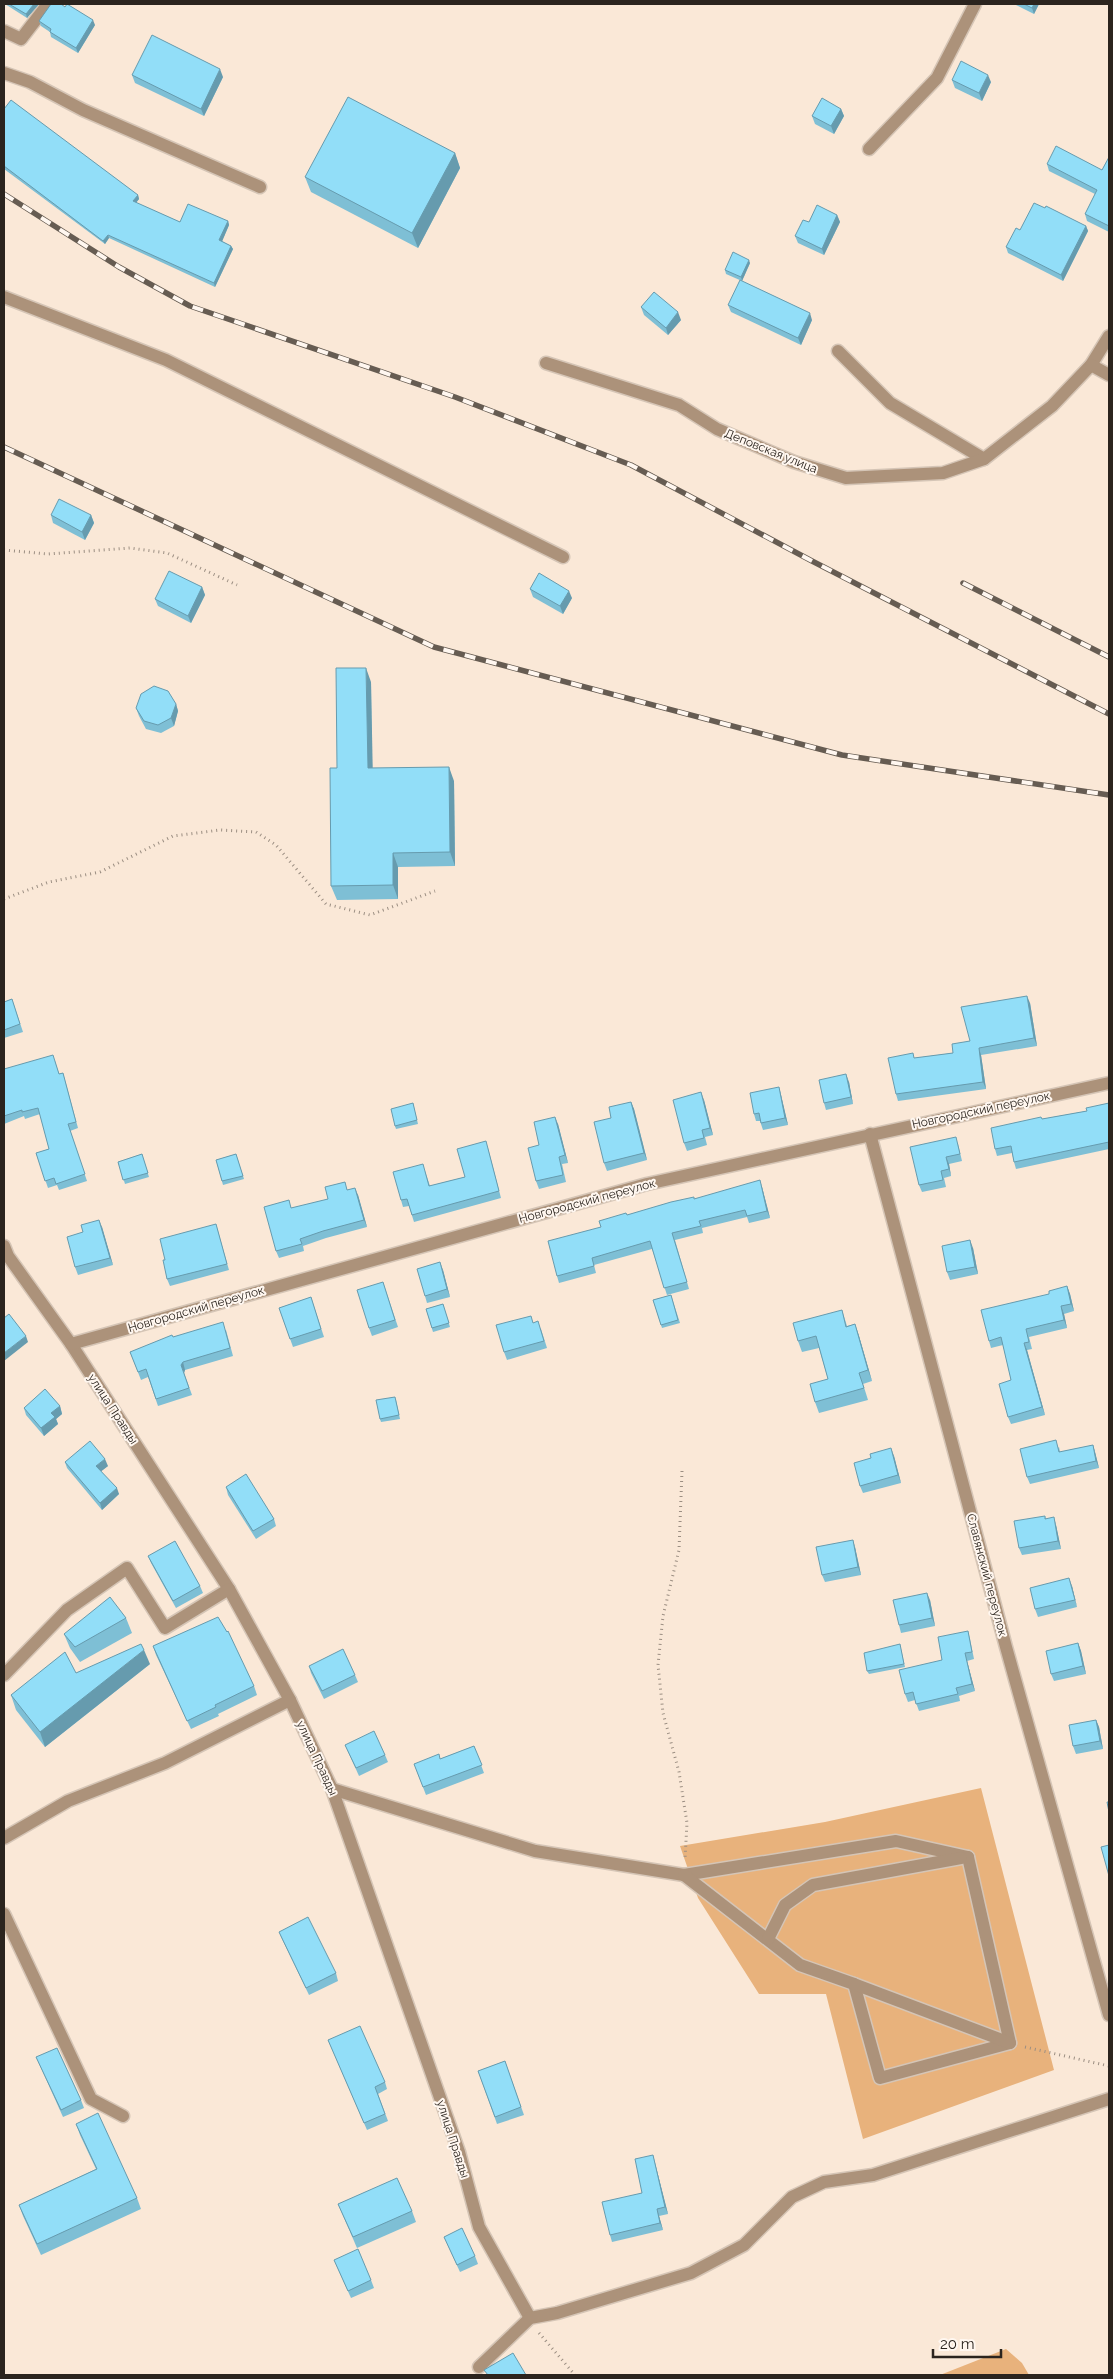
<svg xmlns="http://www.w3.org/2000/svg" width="1113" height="2379" font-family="Raleway,sans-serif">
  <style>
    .green { fill: #e8b27c }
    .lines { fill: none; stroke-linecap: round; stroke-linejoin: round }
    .minor-casing { stroke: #d5c5b6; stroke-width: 15 }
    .path { stroke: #9b8e82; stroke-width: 3; stroke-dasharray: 1 4; stroke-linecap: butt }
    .minor { stroke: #ac927a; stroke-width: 12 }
    .rail-casing { stroke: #665c52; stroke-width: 5.5 }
    .rail { stroke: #fff7f0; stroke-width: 4; stroke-dasharray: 11; stroke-linecap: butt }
    .wall { fill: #7ebfd5 }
    .shaded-wall { fill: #669bae }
    .building { fill: #92def8; stroke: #669bae }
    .labels { text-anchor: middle; stroke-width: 4; stroke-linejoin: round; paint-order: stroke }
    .street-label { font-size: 12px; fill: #2b241e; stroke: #fff7f0 }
  </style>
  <rect width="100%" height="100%" fill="#fae8d7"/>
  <!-- green -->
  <g class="green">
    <polygon points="981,1788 1054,2070 863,2139 826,1994 759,1994 698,1898 680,1846 825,1822"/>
    <polygon points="1006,2349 1022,2363 1029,2375 940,2375"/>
  </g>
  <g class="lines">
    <!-- minor casing -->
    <g class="minor-casing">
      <g id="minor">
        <polyline points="4,31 21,39 48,4"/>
        <polyline points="4,73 30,82 83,110 260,187"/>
        <polyline points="869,149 937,78 975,4"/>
        <polyline points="4,297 166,360 563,557"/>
        <polyline points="838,351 890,403 984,459"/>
        <polyline points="546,363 679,405 717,429 794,462 846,478 943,473 984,459 1052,406 1091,365 1109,336"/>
        <polyline points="1091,365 1109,375"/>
        <polyline points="870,1134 1006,1647 1109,2015"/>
        <polyline points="4,1246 8,1256 71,1344 229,1589 290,1700 332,1789 459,2152 479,2227 530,2318"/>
        <polyline points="71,1344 647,1184 1109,1083"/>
        <polyline points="4,1675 67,1610 127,1568 165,1628 229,1589"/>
        <polyline points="332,1789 535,1851 684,1875 896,1841 968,1857"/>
        <polyline points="4,1838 68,1801 165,1763 290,1700"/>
        <polyline points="684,1875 800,1965 854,1984 880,2078 1010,2043 968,1857"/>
        <polyline points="4,1914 91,2099 123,2116"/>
        <polyline points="768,1939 785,1905 813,1885 961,1858"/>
        <polyline points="854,1984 1010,2043"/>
        <polyline points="479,2367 530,2318 557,2313 691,2273 744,2245 792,2197 824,2182 873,2175 1109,2099"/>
      </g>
    </g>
    <!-- path -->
    <g class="path">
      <polyline points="4,550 48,554 130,548 167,553 237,585"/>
      <polyline points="4,899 49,882 100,872 173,836 220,830 256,832 276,845 326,904 370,915 435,891"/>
      <polyline points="682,1471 679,1550 663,1616 658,1665 663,1713 679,1772 687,1823 685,1859"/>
      <polyline points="1025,2047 1109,2066"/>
      <polyline points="539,2333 575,2375"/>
    </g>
    <!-- minor -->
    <use href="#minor" class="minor"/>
    <!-- rail casing -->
    <g class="rail-casing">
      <g id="rail">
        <polyline points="4,194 119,267 190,306 455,397 631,465 812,561 1109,714"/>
        <polyline points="4,447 434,647 842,755 1109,795"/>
        <polyline points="963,583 1109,657"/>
      </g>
    </g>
    <!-- rail -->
    <use href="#rail" class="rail"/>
  </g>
  <!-- wall -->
  <g class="wall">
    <polygon points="5,4 39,4 27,18"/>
    <polygon points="1014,4 1039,4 1034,14"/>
    <polygon points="39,21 95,25 78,53 51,37 50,32 41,26"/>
    <polygon points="132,75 223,77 204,116 135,83"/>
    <polygon points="952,80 991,82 982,101 955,88"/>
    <polygon points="4,109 138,195 139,199 136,203 180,222 228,221 229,225 222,241 231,246 233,249 215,287 109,238 105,244 4,169"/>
    <polygon points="841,109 844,116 834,134 815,124 812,116"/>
    <polygon points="455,153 460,168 418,248 311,192 305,177"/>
    <polygon points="1109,157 1109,232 1087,221 1085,214 1095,194 1049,171 1047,164 1102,170"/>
    <polygon points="837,215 840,222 824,255 798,243 795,236 809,222"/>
    <polygon points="1086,226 1088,231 1063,281 1008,253 1006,247 1020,230"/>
    <polygon points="750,263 742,281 726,274 725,270"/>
    <polygon points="728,305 812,320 801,345 731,312"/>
    <polygon points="641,307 681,320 668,335 644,315"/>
    <polygon points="51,515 91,515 94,523 85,540 53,523"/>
    <polygon points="202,587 205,595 191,623 158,606 155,599"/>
    <polygon points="530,589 572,598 563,614 533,597"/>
    <polygon points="371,682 372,768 454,781 455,866 398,867 398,899 337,900 331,886 337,768"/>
    <polygon points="176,704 178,711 174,726 161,733 146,729 139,716 136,708"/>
    <polygon points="12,999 23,1032 4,1038 4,1002"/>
    <polygon points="1030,1003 1037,1046 981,1055 986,1089 898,1101 896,1094 915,1058 953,1053 970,1041"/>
    <polygon points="55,1061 59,1074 63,1073 65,1080 78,1128 70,1131 87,1181 59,1190 57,1185 48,1188 36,1153 49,1149 40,1114 25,1119 24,1116 4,1124 4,1069"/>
    <polygon points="849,1082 853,1104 826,1110 824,1103"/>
    <polygon points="779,1087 781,1095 788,1125 763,1130 760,1121 756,1121 754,1114"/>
    <polygon points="704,1100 713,1135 705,1137 707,1145 687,1151 684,1143"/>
    <polygon points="631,1102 634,1109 647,1160 607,1171 604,1163 611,1118"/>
    <polygon points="413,1103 418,1124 396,1129 395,1126"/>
    <polygon points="1109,1103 1109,1149 1016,1169 1014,1162 1012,1153 997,1156 995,1149 1042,1119 1087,1111"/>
    <polygon points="558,1124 568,1163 562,1164 566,1182 539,1189 536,1181 539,1145"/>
    <polygon points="958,1144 962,1161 949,1164 951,1176 944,1178 946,1187 922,1192 919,1185"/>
    <polygon points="488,1148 501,1198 414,1222 409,1206 403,1207 401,1200 425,1171 430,1186 465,1177"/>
    <polygon points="142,1154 149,1177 125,1184 118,1162"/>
    <polygon points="236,1154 244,1179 223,1185 216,1160"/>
    <polygon points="762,1187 770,1218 749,1223 747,1217 702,1228 703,1233 675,1240 689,1289 667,1295 652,1249 594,1265 596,1273 559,1283 557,1276 601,1227 627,1215 695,1199"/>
    <polygon points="348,1190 358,1195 367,1227 326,1238 303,1246 304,1251 279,1258 276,1251 328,1199"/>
    <polygon points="216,1224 229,1270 170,1286 167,1279 165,1260"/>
    <polygon points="102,1227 113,1265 78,1275 75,1267"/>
    <polygon points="973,1248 978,1274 950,1280 947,1272"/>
    <polygon points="443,1270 450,1297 427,1303 425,1296"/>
    <polygon points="383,1282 398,1327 372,1336 369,1328"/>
    <polygon points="1067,1286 1070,1294 1074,1311 1064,1314 1067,1328 1029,1337 1032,1349 1027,1350 1045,1415 1011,1424 1008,1417 1011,1380 1003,1345 991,1348 989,1341"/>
    <polygon points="671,1295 680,1323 662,1328 653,1300"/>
    <polygon points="311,1297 324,1337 293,1347 279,1308"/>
    <polygon points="443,1304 450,1327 433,1332 426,1309"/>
    <polygon points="842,1310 847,1326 855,1324 859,1336 872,1381 863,1384 868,1400 819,1413 815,1402 828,1379 819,1348 802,1352 798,1341"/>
    <polygon points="534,1323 541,1329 547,1348 507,1360 504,1352"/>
    <polygon points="226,1330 233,1356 185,1370 184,1373 192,1395 158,1406 148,1377 141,1380 130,1352 173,1337"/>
    <polygon points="396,1400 400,1419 381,1422 380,1419"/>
    <polygon points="60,1406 62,1414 56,1419 58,1424 44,1436 26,1415 24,1408"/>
    <polygon points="1093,1445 1095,1452 1099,1468 1030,1484 1027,1477 1059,1447 1060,1452"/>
    <polygon points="894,1456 901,1483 863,1493 860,1486"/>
    <polygon points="65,1462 108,1466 101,1471 119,1494 102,1510 67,1468"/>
    <polygon points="226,1487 274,1519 276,1526 256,1539 228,1495"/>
    <polygon points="1045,1516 1046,1519 1056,1525 1061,1549 1022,1555 1019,1548"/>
    <polygon points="855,1547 861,1575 825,1582 822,1575"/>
    <polygon points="148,1556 200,1586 203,1593 176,1608 151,1563"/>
    <polygon points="1072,1586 1077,1607 1038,1617 1035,1609"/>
    <polygon points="930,1600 935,1626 901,1633 899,1625"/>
    <polygon points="126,1618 132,1633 80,1662 70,1648 64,1634"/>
    <polygon points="968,1631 970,1639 974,1659 967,1661 975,1691 959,1696 960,1701 919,1711 915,1700 908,1702 905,1694 942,1660"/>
    <polygon points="1078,1643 1081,1651 1086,1674 1054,1681 1051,1674"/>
    <polygon points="900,1644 905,1667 869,1674 867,1671"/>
    <polygon points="153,1646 254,1686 257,1695 218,1714 219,1716 191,1729 156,1655"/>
    <polygon points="150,1664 45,1747 16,1710 11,1695 76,1673"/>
    <polygon points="309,1666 355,1675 358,1682 324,1699 311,1673"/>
    <polygon points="1096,1720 1099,1727 1103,1749 1076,1754 1073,1746"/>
    <polygon points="345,1745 385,1755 388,1762 359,1776"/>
    <polygon points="474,1746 484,1773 426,1795 414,1764 440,1759"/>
    <polygon points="279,1932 336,1973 338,1981 309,1995 282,1939"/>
    <polygon points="328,2040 385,2082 387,2089 378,2094 388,2121 367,2130"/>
    <polygon points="36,2057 81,2100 84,2108 63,2117"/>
    <polygon points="505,2061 524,2115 497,2124 478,2071"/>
    <polygon points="76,2124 137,2198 141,2209 41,2255 23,2216 19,2205 96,2169 80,2135"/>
    <polygon points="653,2155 655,2163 668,2214 659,2216 663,2230 612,2242 610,2235 642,2193"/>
    <polygon points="338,2204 412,2211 416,2222 357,2248"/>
    <polygon points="444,2237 475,2256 478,2264 460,2272"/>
    <polygon points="334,2260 371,2280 374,2288 351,2298"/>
  </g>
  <!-- shaded-wall -->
  <g class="shaded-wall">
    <polygon points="34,4 39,4 27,18 26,14"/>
    <polygon points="1034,4 1039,4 1034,14 1032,8"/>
    <polygon points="93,20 95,25 78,53 76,48"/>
    <polygon points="220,69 223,77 204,116 201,109"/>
    <polygon points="988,75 991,82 982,101 979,93"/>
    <polygon points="841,109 844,116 834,134 831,126"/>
    <polygon points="455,153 460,168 418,248 412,233"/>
    <polygon points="138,195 139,199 134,205 133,201"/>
    <polygon points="837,215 840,222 824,255 822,249"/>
    <polygon points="228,221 229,225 221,244 219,240"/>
    <polygon points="1086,226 1088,231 1063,281 1061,275"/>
    <polygon points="108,235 109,238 105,244 103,241"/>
    <polygon points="231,246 233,249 215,287 214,283"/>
    <polygon points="749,260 750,263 742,281 741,277"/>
    <polygon points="678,312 681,320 668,335 666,328"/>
    <polygon points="810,313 812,320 801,345 798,338"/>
    <polygon points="91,515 94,523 85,540 82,532"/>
    <polygon points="202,587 205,595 191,623 188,616"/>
    <polygon points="569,591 572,598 563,614 560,606"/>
    <polygon points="366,668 371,682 373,782 368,768"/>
    <polygon points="176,704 178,711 174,726 171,718"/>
    <polygon points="449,767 454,781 455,866 450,852"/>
    <polygon points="393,853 398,867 398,899 393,885"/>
    <polygon points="1027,996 1030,1003 1037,1046 1034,1038"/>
    <polygon points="979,1048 981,1055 986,1089 983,1082"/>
    <polygon points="846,1074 849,1082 853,1104 851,1097"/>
    <polygon points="779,1087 781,1095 788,1125 785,1118"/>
    <polygon points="701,1092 704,1100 713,1135 710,1128"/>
    <polygon points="631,1102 634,1109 647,1160 644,1153"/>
    <polygon points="555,1117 558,1124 568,1163 565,1155"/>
    <polygon points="946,1157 949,1164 951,1176 949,1169"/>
    <polygon points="760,1180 762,1187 770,1218 767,1211"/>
    <polygon points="355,1188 358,1195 367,1227 364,1220"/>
    <polygon points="99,1220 102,1227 113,1265 110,1258"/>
    <polygon points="970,1240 973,1248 978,1274 975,1267"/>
    <polygon points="440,1262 443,1270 450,1297 447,1289"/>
    <polygon points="1067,1286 1070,1294 1074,1311 1071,1304"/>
    <polygon points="1061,1306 1064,1314 1067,1328 1064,1320"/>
    <polygon points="855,1324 859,1336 872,1381 868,1370"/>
    <polygon points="26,1336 28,1342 4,1361 4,1353"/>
    <polygon points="1024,1343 1027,1350 1045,1415 1042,1407"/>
    <polygon points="183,1362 185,1370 184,1373 192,1395 181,1365"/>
    <polygon points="60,1406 62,1414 56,1419 58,1424 44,1436 41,1428 51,1413"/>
    <polygon points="1093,1445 1095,1452 1099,1468 1096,1461"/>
    <polygon points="891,1448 894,1456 901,1483 898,1475"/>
    <polygon points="105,1459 108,1466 99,1473 96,1466"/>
    <polygon points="117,1488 119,1494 102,1510 100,1503"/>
    <polygon points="1054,1517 1056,1525 1061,1549 1058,1541"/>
    <polygon points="853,1540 855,1547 861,1575 858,1567"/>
    <polygon points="1069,1578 1072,1586 1077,1607 1075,1600"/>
    <polygon points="927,1593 930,1600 935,1626 932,1618"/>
    <polygon points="1078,1643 1081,1651 1086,1674 1083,1666"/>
    <polygon points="144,1650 150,1664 45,1747 40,1732"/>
    <polygon points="965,1653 967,1661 975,1691 972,1684"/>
    <polygon points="1096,1720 1099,1727 1103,1749 1100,1741"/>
    <polygon points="653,2155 655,2163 668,2214 665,2207"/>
    <polygon points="657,2209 663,2230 660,2223"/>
  </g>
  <!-- building -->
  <g class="building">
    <polygon points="9,4 34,4 26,14"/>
    <polygon points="51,4 61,4 65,7 67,4 93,20 76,48 50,32 51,29 39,21"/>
    <polygon points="1024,4 1034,4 1032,8"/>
    <polygon points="152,35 220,69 201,109 132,75"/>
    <polygon points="961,61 988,75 979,93 952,80"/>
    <polygon points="348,97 455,153 412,233 305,177"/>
    <polygon points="822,98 841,109 831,126 812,116"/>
    <polygon points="11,100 138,195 133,201 180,222 188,204 228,221 219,240 231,246 214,283 108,235 103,241 4,166 4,109"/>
    <polygon points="1056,146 1102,170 1109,157 1109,226 1085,214 1097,190 1047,164"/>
    <polygon points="1034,203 1045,208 1046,206 1086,226 1061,275 1006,247 1016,228 1020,230"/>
    <polygon points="817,205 837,215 822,249 795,236 803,220 809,222"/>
    <polygon points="733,252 749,260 741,277 725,270"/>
    <polygon points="740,280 810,313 798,338 728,305"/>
    <polygon points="654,292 678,312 666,328 641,307"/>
    <polygon points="59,499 91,515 82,532 51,515"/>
    <polygon points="169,571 202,587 188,616 155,599"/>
    <polygon points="539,573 569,591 560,606 530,589"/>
    <polygon points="336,668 366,668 368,768 449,767 450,852 393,853 393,885 331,886 330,768 337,768"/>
    <polygon points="154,686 168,691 176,704 171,718 158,725 144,721 136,708 141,694"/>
    <polygon points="1027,996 1034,1038 979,1048 983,1082 896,1094 888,1058 913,1053 914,1058 953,1053 952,1044 970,1041 961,1007"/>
    <polygon points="12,999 20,1024 4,1030 4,1002"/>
    <polygon points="53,1055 59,1074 63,1073 76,1122 68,1124 85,1174 56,1184 54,1178 45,1181 36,1153 49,1149 38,1108 22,1112 22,1110 4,1116 4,1069"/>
    <polygon points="846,1074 851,1097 824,1103 819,1080"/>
    <polygon points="779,1087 785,1118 761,1123 759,1113 754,1114 750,1093"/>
    <polygon points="701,1092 710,1128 702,1130 704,1138 684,1143 673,1100"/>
    <polygon points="631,1102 644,1153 604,1163 594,1122 611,1118 609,1107"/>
    <polygon points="413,1103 417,1120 395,1126 391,1109"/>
    <polygon points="1109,1103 1109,1142 1014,1162 1011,1146 995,1149 991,1128 1041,1117 1042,1119 1087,1111 1086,1108"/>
    <polygon points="555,1117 565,1155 559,1157 563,1175 536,1181 528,1148 539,1145 534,1122"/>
    <polygon points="956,1137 960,1154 946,1157 949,1169 941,1171 943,1180 919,1185 910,1147"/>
    <polygon points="486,1141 499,1191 412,1215 407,1199 401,1200 393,1172 423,1164 429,1186 465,1177 457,1149"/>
    <polygon points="142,1154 148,1173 123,1180 118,1162"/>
    <polygon points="236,1154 243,1176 222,1181 216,1160"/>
    <polygon points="760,1180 767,1211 747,1216 745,1210 699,1221 701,1226 672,1233 687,1282 664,1288 650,1241 592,1258 594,1266 557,1276 548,1241 601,1227 599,1221 626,1213 627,1215 671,1202 694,1197 694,1199"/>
    <polygon points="345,1182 347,1190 355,1188 364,1220 323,1231 300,1239 302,1244 276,1251 264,1207 289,1200 291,1208 328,1199 325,1187"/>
    <polygon points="99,1220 110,1258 75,1267 67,1237 83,1232 81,1225"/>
    <polygon points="216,1224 227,1264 167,1279 163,1260 165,1260 160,1239"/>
    <polygon points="970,1240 975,1267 947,1272 942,1246"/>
    <polygon points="440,1262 447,1289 425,1296 417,1269"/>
    <polygon points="383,1282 395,1320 369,1328 357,1290"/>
    <polygon points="1067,1286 1071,1304 1061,1306 1064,1320 1026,1329 1029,1342 1024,1343 1042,1407 1008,1417 999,1384 1011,1380 1001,1337 989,1341 981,1310 1049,1294 1049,1291"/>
    <polygon points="671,1295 678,1320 661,1325 653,1300"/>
    <polygon points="311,1297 321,1329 290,1339 279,1308"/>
    <polygon points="443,1304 449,1323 432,1328 426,1309"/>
    <polygon points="842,1310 846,1327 855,1324 868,1370 859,1373 864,1388 815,1402 810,1384 828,1379 816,1336 798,1341 793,1323"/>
    <polygon points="9,1314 26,1336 4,1353 4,1318"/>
    <polygon points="531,1316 533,1323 538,1321 544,1341 504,1352 496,1325"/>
    <polygon points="223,1322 230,1348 183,1362 181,1365 189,1388 156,1399 146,1369 138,1372 130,1352 172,1335 173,1337"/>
    <polygon points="45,1389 60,1406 51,1413 55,1417 41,1428 24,1408"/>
    <polygon points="395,1397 399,1415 380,1419 376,1400"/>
    <polygon points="1056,1440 1059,1452 1093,1445 1096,1461 1027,1477 1020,1449"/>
    <polygon points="90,1441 105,1459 96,1466 117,1488 100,1503 65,1462"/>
    <polygon points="891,1448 898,1475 860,1486 854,1463 871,1458 870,1454"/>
    <polygon points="246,1474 274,1519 253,1531 226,1487"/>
    <polygon points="1045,1516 1045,1519 1054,1517 1058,1541 1019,1548 1014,1521"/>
    <polygon points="853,1540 858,1567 822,1575 816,1547"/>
    <polygon points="175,1541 200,1586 173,1601 148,1556"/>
    <polygon points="1069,1578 1075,1600 1035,1609 1030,1588"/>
    <polygon points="927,1593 932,1618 899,1625 893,1600"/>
    <polygon points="110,1597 126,1618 75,1647 64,1634"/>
    <polygon points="218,1617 227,1632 228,1631 254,1686 215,1705 216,1707 187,1721 153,1646"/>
    <polygon points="968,1631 972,1652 965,1653 972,1684 956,1688 958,1694 916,1704 913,1692 905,1694 899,1670 942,1660 938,1637"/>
    <polygon points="1078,1643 1083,1666 1051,1674 1046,1651"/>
    <polygon points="141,1644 144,1650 40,1732 11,1695 65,1652 76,1673"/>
    <polygon points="900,1644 904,1664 867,1671 864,1653"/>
    <polygon points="343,1649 355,1675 322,1691 309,1666"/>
    <polygon points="1096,1720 1100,1741 1073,1746 1069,1725"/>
    <polygon points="374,1731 385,1755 356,1768 345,1745"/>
    <polygon points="474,1746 482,1765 423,1787 414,1764 439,1754 440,1759"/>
    <polygon points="1107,1802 1109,1802 1109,1812"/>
    <polygon points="1109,1845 1109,1876 1101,1847"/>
    <polygon points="308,1917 336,1973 306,1988 279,1932"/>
    <polygon points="360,2026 385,2082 375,2087 385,2114 364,2123 328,2040"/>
    <polygon points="57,2048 81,2100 61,2110 36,2057"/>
    <polygon points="505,2061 521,2107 495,2117 478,2071"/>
    <polygon points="98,2113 137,2198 37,2244 19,2205 97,2169 76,2124"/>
    <polygon points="653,2155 665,2207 657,2209 660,2223 610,2235 602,2202 642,2193 635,2159"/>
    <polygon points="397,2178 412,2211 353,2237 338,2204"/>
    <polygon points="462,2228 475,2256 457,2265 444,2237"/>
    <polygon points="358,2249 371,2280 348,2291 334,2260"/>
    <polygon points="513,2353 526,2375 488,2375 484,2370"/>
  </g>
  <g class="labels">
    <!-- street labels -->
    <g class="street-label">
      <text transform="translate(771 451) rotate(22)" y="4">Деповская улица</text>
      <text transform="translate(981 1110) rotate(-12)" y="4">Новгородский переулок</text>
      <text transform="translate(587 1201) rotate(-15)" y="4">Новгородский переулок</text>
      <text transform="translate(196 1309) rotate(-16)" y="4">Новгородский переулок</text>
      <text transform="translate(113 1409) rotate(57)" y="4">улица Правды</text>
      <text transform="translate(987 1575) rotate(75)" y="4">Славянский переулок</text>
      <text transform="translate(317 1758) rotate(65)" y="4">улица Правды</text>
      <text transform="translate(453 2139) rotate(72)" y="4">улица Правды</text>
    </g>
  </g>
  <!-- border -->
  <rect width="1113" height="2379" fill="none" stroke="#2b241e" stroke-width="10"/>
  <!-- scale -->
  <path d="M933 2349v8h68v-8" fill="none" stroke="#2b241e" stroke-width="2.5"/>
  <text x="940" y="2349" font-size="15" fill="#2b241e" stroke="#fff7f0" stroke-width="4" paint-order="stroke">20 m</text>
</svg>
